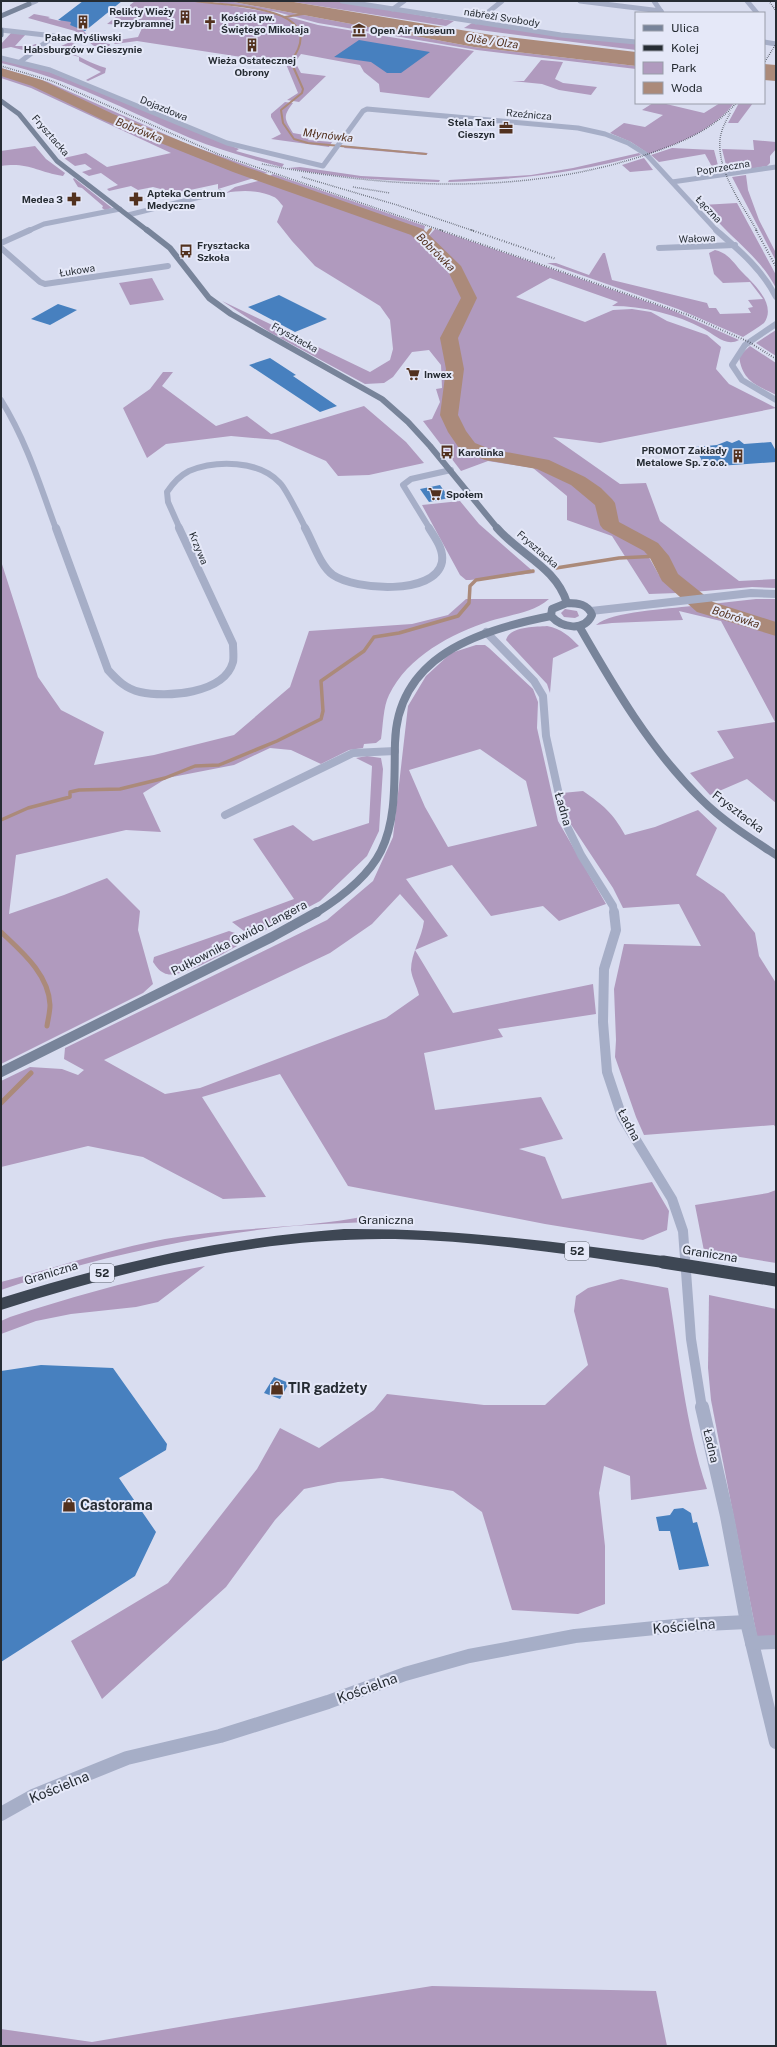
<svg xmlns="http://www.w3.org/2000/svg" width="777" height="2047" font-family="'Public Sans',sans-serif">
  <style>
    .green { fill: #b09abe; fill-rule: evenodd }
    .water { fill: #ab8a7a }
    .lines { fill: none; stroke-linecap: round; stroke-linejoin: round }
    .stream-far3 { stroke: #ab8a7a; stroke-width: 2 }
    .stream-far2 { stroke: #ab8a7a; stroke-width: 3 }
    .stream-far1 { stroke: #ab8a7a; stroke-width: 3.5 }
    .stream { stroke: #ab8a7a; stroke-width: 5 }
    .river { fill: #ab8a7a; fill-rule: evenodd }
    .building { fill: #4780bf }
    .street-far4 { stroke: #a6aec7; stroke-width: 5 }
    .street-far3 { stroke: #a6aec7; stroke-width: 6 }
    .street-far2 { stroke: #a6aec7; stroke-width: 8 }
    .street-far1 { stroke: #a6aec7; stroke-width: 10 }
    .street { stroke: #a6aec7; stroke-width: 14 }
    .secondary-far3 { stroke: #78849a; stroke-width: 5 }
    .secondary-far2 { stroke: #78849a; stroke-width: 6 }
    .secondary-far1 { stroke: #78849a; stroke-width: 8 }
    .secondary { stroke: #78849a; stroke-width: 10 }
    .highway { fill: #3e4754; fill-rule: evenodd }
    .rail-far1 { stroke: #262c33; stroke-width: 1.5; stroke-dasharray: 0.5 1.5; stroke-linecap: butt }
    .rail { stroke: #262c33; stroke-width: 2; stroke-dasharray: 0.5 2; stroke-linecap: butt }
    .highway-bridge { stroke: #3e4754; stroke-width: 13 }
    .labels { text-anchor: middle; stroke-width: 4; stroke-linejoin: round; paint-order: stroke }
    .far-poi-label { font-size: 10px; font-weight: bold; fill: #262c33; stroke: #e5e8f8; text-anchor: start }
    .far-street-label { font-size: 10px; fill: #262c33; stroke: #e5e8f8 }
    .far-water-label { font-size: 11px; font-style: italic; fill: #52311e; stroke: #e5e8f8 }
    .shield { fill: #e5e8f8; stroke: #5f646e; stroke-width: 1 }
    .shield-label { font-size: 11px; font-weight: bold; fill: #262c33 }
    .street-label { font-size: 12px; fill: #262c33; stroke: #e5e8f8 }
    .near-poi-label { font-size: 14px; font-weight: bold; fill: #262c33; stroke: #e5e8f8; text-anchor: start }
    .near-street-label { font-size: 14px; fill: #262c33; stroke: #e5e8f8 }
  </style>
  <rect width="100%" height="100%" fill="#d9ddf0"/>
  <!-- green -->
  <g class="green">
    <polygon points="135,1 201,1 274,13 318,25 474,51 429,98 380,92 379,84 364,72 360,65 301,54 295,62 301,73 326,76 299,102 287,100 298,93 286,64 137,41 115,44 112,41 138,37 143,26 107,24 121,13 130,9 130,5"/>
    <polygon points="208,1 228,1 474,47 636,66 636,69 477,50 318,23 277,12"/>
    <polygon points="287,1 337,1 454,21 446,26"/>
    <polygon points="78,5 70,25 80,26 92,41 110,44 109,47 94,46 75,31 28,18 34,14 50,17 48,18 60,21"/>
    <polygon points="472,23 636,44 636,50 464,28"/>
    <polygon points="12,32 26,34 15,46 31,46 35,44 40,44 28,53 24,53 27,51 11,47 1,49 1,44"/>
    <path d="M 61,38 L 77,45 L 66,51 C 80,56 91,64 106,68 L 105,73 L 88,81 L 86,80 L 101,72 L 79,61 L 79,57 L 59,51 L 52,53 L 48,52 L 70,42 L 54,40 Z"/>
    <path d="M 1,59 L 50,72 L 239,149 L 236,151 L 284,164 L 282,167 L 274,165 C 245,157 217,149 190,138 C 127,111 68,78 1,63 Z"/>
    <polygon points="541,60 563,62 555,79 563,83 597,87 591,95 559,90 542,84 512,81 524,81"/>
    <path d="M 1,68 L 48,82 L 187,144 L 268,173 C 244,182 96,106 65,92 C 44,83 23,75 1,71 Z"/>
    <polygon points="1,73 55,93 167,145 254,178 218,189 218,184 176,193 153,187 138,190 131,186 109,191 107,189 118,185 101,173 89,176 82,172 92,169 85,164 75,166 64,158 86,153 107,167 171,153 31,88 1,78"/>
    <path d="M 285,102 L 293,103 C 282,117 285,119 293,133 L 310,136 L 308,140 L 332,142 L 329,147 L 271,139 L 281,134 L 271,117 L 271,114 Z"/>
    <path d="M 653,103 L 662,103 L 704,113 L 720,103 L 734,103 C 714,130 679,143 649,154 L 631,142 L 610,133 L 624,123 L 645,127 L 663,115 L 642,110 Z"/>
    <polygon points="739,103 753,103 738,123 728,123"/>
    <polygon points="753,140 776,142 776,149 770,156 770,163 767,166 728,173 722,149 754,150"/>
    <path d="M 35,146 L 46,159 L 65,173 L 63,176 C 37,172 28,162 1,166 L 1,151 Z"/>
    <polygon points="345,146 428,153 426,155 344,148"/>
    <polygon points="672,148 714,150 720,173 716,174 705,154 659,162 651,155"/>
    <path d="M 639,153 L 641,155 C 577,173 514,180 448,182 L 449,180 L 531,175 L 573,168 Z"/>
    <polygon points="644,158 653,170 630,172 622,165"/>
    <path d="M 300,167 L 361,176 L 440,180 L 439,182 C 389,181 338,178 288,168 Z"/>
    <polygon points="273,174 425,226 423,234 414,227 268,177"/>
    <polygon points="746,175 748,190 759,220 776,253 776,261 732,177"/>
    <polygon points="74,178 112,208 105,210 102,208 103,206 82,188 78,187 73,179"/>
    <path d="M 262,180 L 417,233 L 439,256 L 454,275 L 463,292 L 464,299 L 444,337 L 443,349 L 449,369 L 441,415 L 449,430 L 467,448 L 485,457 L 543,468 L 577,484 L 602,505 L 601,524 L 615,528 L 643,547 L 659,575 L 677,593 L 649,594 L 612,536 L 567,520 L 567,496 L 533,468 L 488,461 L 461,471 L 423,421 L 432,419 L 440,402 L 436,389 L 442,388 L 441,365 L 429,350 L 412,352 L 393,377 L 384,383 L 365,384 L 271,333 L 222,301 L 370,372 L 390,360 L 393,349 L 390,320 L 380,306 L 315,266 L 292,241 L 277,222 L 283,206 C 280,203 277,198 274,197 C 260,190 241,190 226,193 L 235,187 Z"/>
    <path d="M 737,203 L 776,275 L 776,288 C 759,256 734,241 712,215 L 717,214 L 713,210 L 709,210 L 702,205 Z"/>
    <path d="M 435,229 L 674,311 L 739,340 C 726,347 715,335 704,329 C 676,314 643,306 612,306 L 618,302 L 550,278 L 516,297 L 585,322 L 613,310 L 632,309 L 651,312 L 667,321 L 707,335 L 721,347 L 716,369 L 729,384 L 776,408 L 600,443 L 553,437 L 620,484 L 646,483 L 660,521 L 739,581 L 776,579 L 776,588 L 752,587 L 693,592 L 675,574 L 656,546 L 618,524 L 603,493 L 574,475 L 540,459 L 496,453 L 472,445 L 460,428 L 455,413 L 460,379 L 454,337 L 473,297 L 459,267 L 428,237 Z"/>
    <path d="M 715,250 C 729,253 734,264 743,273 C 754,284 777,305 764,323 C 758,328 750,332 743,337 L 678,309 L 547,263 L 556,263 L 589,275 L 603,253 L 605,253 L 612,280 L 707,303 L 709,308 L 716,308 L 720,314 L 751,313 L 748,308 L 753,307 L 748,300 L 763,299 L 750,282 L 723,283 L 714,274 L 709,253 Z"/>
    <polygon points="152,278 164,300 130,305 119,283"/>
    <polygon points="776,330 776,356 756,343"/>
    <path d="M 750,346 L 776,363 L 776,395 C 756,385 742,381 739,356 Z"/>
    <polygon points="163,372 173,372 162,386 216,426 247,416 271,434 364,406 406,442 424,463 369,475 338,476 326,461 278,440 231,436 166,444 147,458 123,408 150,389"/>
    <polygon points="460,501 479,524 535,573 470,580 466,580 460,575 422,505"/>
    <path d="M 1,561 L 38,677 L 61,710 L 104,732 L 94,765 L 154,755 L 234,735 L 290,687 L 309,631 L 412,624 L 448,615 L 466,599 L 549,599 C 531,614 511,614 490,621 C 451,634 408,656 389,695 C 383,707 383,726 381,739 L 376,743 L 364,744 L 363,748 L 349,750 L 321,764 L 291,750 L 270,748 L 234,765 L 167,778 L 143,793 L 161,832 L 126,830 L 16,855 L 9,914 L 64,895 L 107,878 L 140,911 L 138,930 L 153,984 L 143,993 L 1,1064 Z"/>
    <polygon points="756,599 776,599 776,625 711,604"/>
    <path d="M 692,606 L 776,634 L 776,803 L 747,779 L 710,795 L 690,773 L 734,758 L 717,731 L 775,722 L 721,621 L 679,611 L 683,620 L 612,623 L 596,625 C 612,611 668,609 692,606 Z"/>
    <polygon points="565,609 577,611 579,616 575,618 564,617 561,613"/>
    <path d="M 547,626 C 562,629 569,636 579,646 L 553,658 L 550,693 L 547,684 L 506,640 C 510,626 535,627 547,626 Z"/>
    <path d="M 476,645 L 485,645 L 489,648 L 533,689 L 538,702 L 537,728 L 558,821 L 606,904 L 559,921 L 543,906 L 491,916 L 452,865 L 406,879 L 448,936 L 415,950 L 453,1013 L 593,984 L 596,1014 L 498,1029 L 503,1037 L 424,1053 L 435,1110 L 541,1097 L 563,1139 L 519,1149 L 545,1157 L 562,1199 L 652,1182 L 669,1211 L 667,1230 L 643,1240 L 545,1224 L 348,1186 L 280,1074 L 202,1097 L 266,1197 L 223,1199 L 143,1157 L 88,1146 L 1,1167 L 1,1081 L 30,1067 L 62,1069 L 78,1075 L 84,1070 L 64,1059 L 65,1048 L 327,920 L 373,881 L 393,837 L 408,706 L 426,676 L 451,653 ZM 480,749 L 526,781 L 537,826 L 448,847 L 425,807 L 409,770 ZM 400,894 L 424,921 C 422,938 411,953 411,970 C 412,978 417,987 419,995 L 386,1018 L 200,1088 L 165,1094 L 104,1060 L 330,953 L 372,924 Z"/>
    <polygon points="367,756 381,758 383,769 379,831 367,856 320,901 260,933 248,934 232,922 294,899 253,839 293,825 313,841 369,823 372,766 356,758"/>
    <path d="M 583,791 C 603,805 613,813 625,835 L 655,827 L 698,810 L 717,828 L 696,875 L 724,894 L 755,933 L 759,956 L 776,983 L 776,1128 L 774,1125 L 644,1135 L 636,1117 L 615,1057 L 616,1040 L 614,989 L 624,944 L 701,946 L 679,904 L 623,908 L 613,888 L 568,820 L 562,793 Z"/>
    <path d="M 229,931 L 238,934 L 239,940 L 237,946 C 222,954 178,981 164,973 C 159,971 156,966 153,962 L 154,957 Z"/>
    <polygon points="776,1190 776,1263 704,1251 695,1205 768,1193"/>
    <path d="M 367,1216 L 390,1221 C 346,1223 301,1224 257,1230 C 170,1241 84,1261 1,1290 L 1,1282 C 55,1268 110,1249 165,1239 C 232,1227 301,1229 367,1216 Z"/>
    <path d="M 205,1266 L 158,1302 L 136,1307 L 71,1314 L 36,1321 L 1,1334 L 1,1321 L 10,1317 C 74,1296 138,1278 205,1266 Z"/>
    <path d="M 621,1279 L 668,1288 C 679,1355 685,1424 707,1489 L 631,1500 L 630,1476 L 604,1466 L 599,1493 L 605,1546 L 605,1604 L 578,1614 L 512,1610 L 482,1512 L 453,1491 L 382,1478 L 338,1482 L 304,1489 L 275,1520 L 226,1587 L 102,1699 L 71,1641 L 168,1583 L 257,1469 L 280,1428 L 319,1448 L 374,1410 L 387,1394 L 484,1405 L 545,1405 L 588,1365 L 574,1311 L 576,1296 L 588,1288 Z"/>
    <polygon points="709,1295 776,1309 776,1636 757,1637 711,1400 708,1368"/>
    <polygon points="432,1986 656,1991 667,2046 1,2046 1,2029 92,2042 226,2019"/>
  </g>
  <!-- water -->
  <g class="water">
    <polygon points="228,1 288,1 491,35 636,52 636,66 474,47"/>
    <polygon points="764,64 776,65 776,81 764,80"/>
  </g>
  <g class="lines">
    <!-- stream-far3 -->
    <g class="stream-far3">
      <path d="M 195,1 C 225,6 333,5 291,61"/>
      <polyline points="285,17 303,14"/>
      <polyline points="292,64 303,89 302,93 281,110 283,123 294,139 308,143 426,154"/>
      <polyline points="429,231 431,229"/>
    </g>
    <!-- stream-far2 -->
    <polyline class="stream-far2" points="424,238 430,230"/>
    <!-- stream-far1 -->
    <g class="stream-far1">
      <polyline points="556,568 619,558 659,556"/>
      <polyline points="1,820 28,808 70,797 70,792 79,790 120,789 165,778 195,766 219,765 277,741 321,719 323,711 321,681 364,651 374,637 399,633 458,616 469,603 470,586 476,580 533,571"/>
    </g>
    <!-- stream -->
    <g class="stream">
      <path d="M 1,932 C 21,951 49,974 50,1005 C 50,1012 48,1019 47,1026"/>
      <polyline points="1,1103 31,1073"/>
    </g>
    <!-- river -->
    <polygon class="river" points="1,68 42,80 113,114 243,166 423,229 461,266 477,298 458,338 464,369 458,415 466,431 475,443 490,449 549,460 585,477 601,488 612,499 615,503 619,522 658,543 669,556 678,574 713,602 776,622 776,636 697,612 662,581 650,558 644,551 603,529 600,525 595,505 571,485 537,469 485,460 461,451 448,432 440,415 446,369 440,338 461,298 448,271 411,235 233,172 103,120 32,86 1,76"/>
  </g>
  <!-- building -->
  <g class="building">
    <polygon points="83,1 122,1 85,31 70,25 71,22 58,20"/>
    <polygon points="359,40 430,52 401,73 387,73 371,62 334,57"/>
    <polygon points="279,295 327,319 295,332 248,307"/>
    <polygon points="58,304 77,310 50,325 31,319"/>
    <polygon points="270,358 296,375 293,376 337,406 320,412 249,365"/>
    <polygon points="739,440 744,444 771,442 776,451 776,462 705,467 695,447 717,445 727,441 732,443"/>
    <polygon points="440,485 449,498 429,502 420,489"/>
    <polygon points="41,1365 113,1368 167,1444 166,1450 119,1478 156,1532 135,1576 1,1662 1,1371"/>
    <polygon points="274,1377 289,1383 280,1399 264,1393"/>
    <polygon points="683,1508 691,1513 693,1523 697,1522 709,1566 679,1570 670,1531 659,1531 656,1517 670,1515 674,1509"/>
  </g>
  <g class="lines">
    <!-- street-far4 -->
    <g class="street-far4">
      <polyline points="342,1 561,35 636,42"/>
      <polyline points="580,1 661,11"/>
      <polyline points="654,1 662,13"/>
      <polyline points="747,1 757,13"/>
      <polyline points="29,4 36,1"/>
      <polyline points="393,9 404,1"/>
      <polyline points="476,22 502,1"/>
      <polyline points="1,30 54,36 20,62"/>
      <polyline points="764,42 776,44"/>
      <polyline points="1,58 50,70 227,143 323,166 363,111 367,109 578,128 605,134 628,143 647,155 717,231"/>
      <polyline points="672,182 776,167"/>
      <polyline points="128,215 220,192"/>
      <polyline points="28,231 44,224 120,209"/>
    </g>
    <!-- street-far3 -->
    <g class="street-far3">
      <path d="M 716,230 C 739,250 762,269 776,297"/>
      <polyline points="1,243 30,230"/>
      <polyline points="1,248 40,282 45,284 168,266"/>
      <polyline points="659,248 735,245"/>
      <polyline points="776,324 745,345 732,365 742,380 776,400"/>
      <path d="M 1,400 C 26,440 40,485 56,529"/>
      <path d="M 180,529 L 168,502 L 167,492 C 173,483 179,476 189,471 C 216,460 259,460 280,483 C 287,490 300,518 306,529"/>
      <polyline points="430,529 403,485 411,479 451,470"/>
    </g>
    <!-- street-far2 -->
    <g class="street-far2">
      <path d="M 56,528 L 108,670 C 117,680 126,689 140,692 C 166,698 224,694 233,662 C 234,657 233,649 233,644 L 179,528"/>
      <path d="M 305,528 C 313,542 320,566 333,575 C 355,590 435,596 442,562 C 444,549 435,538 429,528"/>
      <polyline points="591,611 751,593 776,594"/>
      <polyline points="486,632 534,681 543,696 546,736 565,822 581,855 613,906 614,913"/>
      <polyline points="225,815 353,753 395,751"/>
    </g>
    <!-- street-far1 -->
    <polyline class="street-far1" points="614,912 616,930 604,969 603,1022 607,1072 622,1117 672,1199 683,1231 691,1339 702,1408"/>
    <!-- street -->
    <g class="street">
      <polyline points="702,1407 727,1516 747,1622 776,1742"/>
      <polyline points="752,1643 776,1642"/>
      <polyline points="1,1814 33,1796 127,1758 220,1736 328,1702 405,1674 469,1656 575,1636 685,1625 747,1622"/>
    </g>
    <!-- secondary-far3 -->
    <g class="secondary-far3">
      <polyline points="1,16 29,4"/>
      <polyline points="1,30 1,35"/>
      <polyline points="1,101 19,114 57,161 148,231"/>
    </g>
    <!-- secondary-far2 -->
    <polyline class="secondary-far2" points="147,230 170,248 209,298 231,314 382,399 408,422 430,446 498,529"/>
    <!-- secondary-far1 -->
    <g class="secondary-far1">
      <path d="M 497,528 C 520,555 556,567 567,603"/>
      <path d="M 567,603 C 578,603 588,604 592,615 C 584,632 562,628 551,616 L 552,609 Z"/>
      <path d="M 579,626 C 614,687 650,749 701,799 C 723,821 750,838 776,855"/>
      <path d="M 316,913 C 340,898 368,877 381,851 C 397,818 394,779 395,743 C 397,656 479,630 551,616"/>
    </g>
    <!-- secondary -->
    <polyline class="secondary" points="1,1072 272,937 317,912"/>
    <!-- highway -->
    <path class="highway" d="M 344,1229 C 451,1228 557,1242 663,1256 L 668,1258 L 670,1262 L 668,1266 L 663,1268 C 574,1255 485,1241 395,1239 C 260,1237 129,1269 1,1310 L 1,1298 C 116,1262 223,1238 344,1229 Z"/>
    <!-- rail-far1 -->
    <g class="rail-far1">
      <polyline points="769,1 776,11"/>
      <polyline points="764,63 776,44"/>
      <polyline points="1,66 52,81 218,154 443,231"/>
      <path d="M 730,113 C 726,121 721,130 720,139 C 717,172 742,204 757,231"/>
      <path d="M 262,164 C 389,189 527,196 651,153 C 683,142 714,129 736,103"/>
      <polyline points="302,177 397,205 474,231"/>
      <polyline points="353,187 390,193"/>
    </g>
    <!-- rail -->
    <g class="rail">
      <polyline points="440,230 688,315 749,342 776,359"/>
      <polyline points="471,230 556,259"/>
      <polyline points="756,230 776,267"/>
    </g>
    <!-- highway-bridge -->
    <polyline class="highway-bridge" points="663,1262 776,1280"/>
  </g>
  <!-- icons -->
  <defs>
    <g id="building-bare" transform="scale(1.08)"><path d="M-4-6H4V6H1V3H-1V6H-4ZM-2.5-4.3h1.7v1.8h-1.7ZM.8-4.3h1.7v1.8H.8ZM-2.5-1h1.7V.8h-1.7ZM.8-1h1.7V.8H.8Z" fill="#52311e" stroke="#e5e8f8" stroke-width="2.5" paint-order="stroke"/></g>
    <g id="church-bare" transform="scale(1.08)"><path d="M-1.2-6h2.4v3.5h3.3v2.4h-3.3V6h-2.4V-.1h-3.3v-2.4h3.3Z" fill="#52311e" stroke="#e5e8f8" stroke-width="2.5" paint-order="stroke"/></g>
    <g id="museum-bare" transform="scale(1.08)"><path d="M0-6L6-3V-2H-6V-3ZM-5-1h2V3h-2ZM-1-1h2V3h-2ZM3-1h2V3H3ZM-6 4H6V6H-6Z" fill="#52311e" stroke="#e5e8f8" stroke-width="2.5" paint-order="stroke"/></g>
    <g id="office-bare" transform="scale(1.08)"><path d="M-6-3h4V-5.5h4V-3h4V5H-6ZM-1-4.5V-3h2v-1.5ZM-6 0V1H6V0Z" fill="#52311e" stroke="#e5e8f8" stroke-width="2.5" paint-order="stroke"/></g>
    <g id="pharmacy-bare" transform="scale(1.08)"><path d="M-2-6h4v4h4v4h-4v4h-4v-4h-4v-4h4Z" fill="#52311e" stroke="#e5e8f8" stroke-width="2.5" paint-order="stroke"/></g>
    <g id="bus-bare" transform="scale(1.08)"><path d="M-5-6H5V4H4V6H2V4H-2V6H-4V4H-5ZM-3.5-4V0h7V-4ZM-3.5 1.2v1.5H-2V1.2ZM2 1.2v1.5H3.5V1.2Z" fill="#52311e" stroke="#e5e8f8" stroke-width="2.5" paint-order="stroke"/></g>
    <g id="supermarket-bare" transform="scale(1.08)"><path d="M-6-5.5h2.5l.6 2H6L4.5 2H-2.5L-4.4-4H-6ZM-1.5 3.2a1.3 1.3 0 1 0 .1 0ZM3 3.2a1.3 1.3 0 1 0 .1 0Z" fill="#52311e" stroke="#e5e8f8" stroke-width="2.5" paint-order="stroke"/></g>
    <g id="shop-bare" transform="scale(1.08)"><path d="M-5-2.5h2.3a2.7 3.5 0 0 1 5.4 0H5L5.5 6h-11ZM-1.5-2.5h3a1.5 2.3 0 0 0-3 0Z" fill="#52311e" stroke="#e5e8f8" stroke-width="2.5" paint-order="stroke"/></g>
  </defs>
  <g fill-rule="evenodd">
    <use href="#building-bare" x="185" y="17"/>
    <use href="#building-bare" x="83" y="22"/>
    <use href="#church-bare" x="210" y="23"/>
    <use href="#museum-bare" x="359" y="30"/>
    <use href="#building-bare" x="252" y="45"/>
    <use href="#office-bare" x="506" y="128"/>
    <use href="#pharmacy-bare" x="74" y="199"/>
    <use href="#pharmacy-bare" x="136" y="199"/>
    <use href="#bus-bare" x="186" y="251"/>
    <use href="#supermarket-bare" x="413" y="374"/>
    <use href="#bus-bare" x="447" y="452"/>
    <use href="#building-bare" x="738" y="456"/>
    <use href="#supermarket-bare" x="435" y="494"/>
    <use href="#shop-bare" x="277" y="1388"/>
    <use href="#shop-bare" x="69" y="1505"/>
  </g>
  <g class="labels">
    <!-- far-poi labels -->
    <g class="far-poi-label">
      <text x="174" y="15" text-anchor="end">Relikty Wieży<tspan x="174" dy="12">Przybramnej</tspan></text>
      <text x="221" y="21">Kościół pw.<tspan x="221" dy="12">Świętego Mikołaja</tspan></text>
      <text x="370" y="34">Open Air Museum</text>
      <text x="83" y="41" text-anchor="middle">Pałac Myśliwski<tspan x="83" dy="12">Habsburgów w Cieszynie</tspan></text>
      <text x="252" y="64" text-anchor="middle">Wieża Ostatecznej<tspan x="252" dy="12">Obrony</tspan></text>
      <text x="495" y="126" text-anchor="end">Stela Taxi<tspan x="495" dy="12">Cieszyn</tspan></text>
      <text x="147" y="197">Apteka Centrum<tspan x="147" dy="12">Medyczne</tspan></text>
      <text x="63" y="203" text-anchor="end">Medea 3</text>
      <text x="197" y="249">Frysztacka<tspan x="197" dy="12">Szkoła</tspan></text>
      <text x="424" y="378">Inwex</text>
      <text x="727" y="454" text-anchor="end">PROMOT Zakłady<tspan x="727" dy="12">Metalowe Sp. z o.o.</tspan></text>
      <text x="458" y="456">Karolinka</text>
      <text x="446" y="498">Społem</text>
    </g>
    <!-- far-street labels -->
    <g class="far-street-label">
      <text transform="translate(502 17) rotate(9)" y="4">nábřeží Svobody</text>
      <text transform="translate(164 108) rotate(22)" y="4">Dojazdowa</text>
      <text transform="translate(529 114) rotate(5)" y="4">Rzeźnicza</text>
      <text transform="translate(51 135) rotate(49)" y="4">Frysztacka</text>
      <text transform="translate(723 167) rotate(-9)" y="4">Poprzeczna</text>
      <text transform="translate(709 209) rotate(47)" y="4">Łączna</text>
      <text transform="translate(697 238) rotate(-2)" y="4">Wałowa</text>
      <text transform="translate(77 270) rotate(-9)" y="4">Łukowa</text>
      <text transform="translate(295 337) rotate(29)" y="4">Frysztacka</text>
      <text transform="translate(199 548) rotate(67)" y="4">Krzywa</text>
      <text transform="translate(538 549) rotate(41)" y="4">Frysztacka</text>
    </g>
    <!-- far-water labels -->
    <g class="far-water-label">
      <text transform="translate(492 41) rotate(8)" y="4">Olše / Olza</text>
      <text transform="translate(139 130) rotate(22)" y="4">Bobrówka</text>
      <text transform="translate(328 135) rotate(7)" y="4">Młynówka</text>
      <text transform="translate(436 252) rotate(45)" y="4">Bobrówka</text>
      <text transform="translate(736 617) rotate(18)" y="4">Bobrówka</text>
    </g>
    <!-- shield labels -->
    <g class="shield">
      <rect x="565" y="1242" width="24" height="18" rx="3"/>
      <rect x="90" y="1264" width="24" height="18" rx="3"/>
    </g>
    <g class="shield-label">
      <text x="577" y="1255">52</text>
      <text x="102" y="1277">52</text>
    </g>
    <!-- street labels -->
    <g class="street-label">
      <text transform="translate(563 809) rotate(74)" y="4">Ładna</text>
      <text transform="translate(738 812) rotate(37)" y="4">Frysztacka</text>
      <text transform="translate(239 938) rotate(-27)" y="4">Pułkownika Gwido Langera</text>
      <text transform="translate(629 1125) rotate(62)" y="4">Ładna</text>
      <text x="386" y="1224">Graniczna</text>
      <text transform="translate(710 1254) rotate(9)" y="4">Graniczna</text>
      <text transform="translate(51 1273) rotate(-17)" y="4">Graniczna</text>
      <text transform="translate(711 1446) rotate(77)" y="4">Ładna</text>
    </g>
    <!-- near-poi labels -->
    <g class="near-poi-label">
      <text x="288" y="1393">TIR gadżety</text>
      <text x="80" y="1510">Castorama</text>
    </g>
    <!-- near-street labels -->
    <g class="near-street-label">
      <text transform="translate(684 1626) rotate(-5)" y="5">Kościelna</text>
      <text transform="translate(367 1688) rotate(-20)" y="5">Kościelna</text>
      <text transform="translate(59 1787) rotate(-22)" y="5">Kościelna</text>
    </g>
  </g>
  <!-- border -->
  <rect width="777" height="2047" fill="none" stroke="#262c33" stroke-width="4"/>
  <!-- legend -->
  <rect x="635" y="12" width="130" height="92" fill="#e5e8f8" stroke="#999da9"/>
  <rect x="643" y="25" width="20" height="6" fill="#78849a" stroke="#999da9"/>
  <text x="671" y="32" font-size="12" fill="#262c33">Ulica</text>
  <rect x="643" y="45" width="20" height="6" fill="#262c33" stroke="#999da9"/>
  <text x="671" y="52" font-size="12" fill="#262c33">Kolej</text>
  <rect x="643" y="62" width="20" height="12" fill="#b09abe" stroke="#999da9"/>
  <text x="671" y="72" font-size="12" fill="#262c33">Park</text>
  <rect x="643" y="82" width="20" height="12" fill="#ab8a7a" stroke="#999da9"/>
  <text x="671" y="92" font-size="12" fill="#262c33">Woda</text>
</svg>
